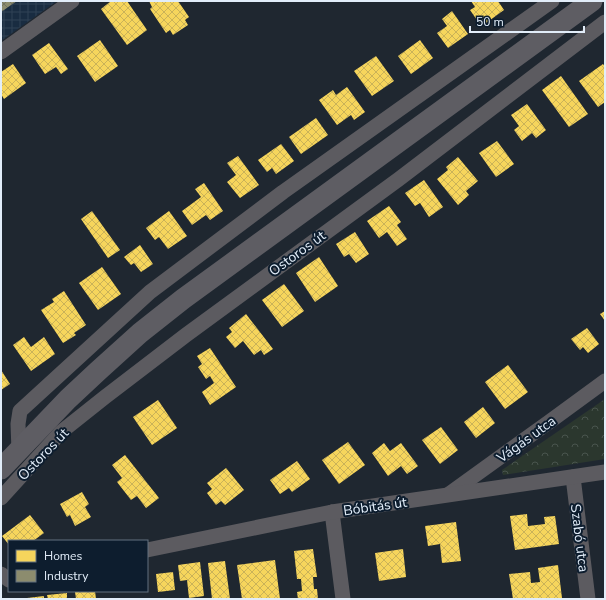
<svg xmlns="http://www.w3.org/2000/svg" width="606" height="600" font-family="'Nunito Sans',sans-serif">
  <style>
    .industrial { fill: url(#industrial-grid) }
    .park { fill: url(#park-crowns) }
    .homes { fill: url(#homes-cross-hatch) }
    .industry { fill: url(#industry-cross-hatch) }
    .lines { fill: none; stroke-linecap: round; stroke-linejoin: round }
    .minor { stroke: #5c5b60; stroke-width: 15 }
    .secondary { stroke: #5e5d63; stroke-width: 21 }
    .labels { text-anchor: middle; stroke-width: 4; stroke-linejoin: round; paint-order: stroke }
    .street-label { font-size: 14px; fill: #e2edf9; stroke: #0d1d2e }
  </style>
  <defs>
    <pattern id="industrial-grid" width="8" height="8" patternUnits="userSpaceOnUse"><rect width="8" height="8" fill="#192c41"/><path d="M0 4h8M4 0v8" fill="none" stroke="#2f4154"/></pattern>
    <pattern id="park-crowns" width="20" height="18" patternUnits="userSpaceOnUse"><rect width="20" height="18" fill="#2b372e"/><path d="M2 6a3 3 0 1 1 6 0M12 15a3 3 0 1 1 6 0" fill="none" stroke="#49544d"/></pattern>
    <pattern id="homes-cross-hatch" width="8" height="8" patternUnits="userSpaceOnUse"><rect width="8" height="8" fill="#f6d55c"/><path d="M0 0l8 8M0 8l8-8" fill="none" stroke="#cab258"/></pattern>
    <pattern id="industry-cross-hatch" width="8" height="8" patternUnits="userSpaceOnUse"><rect width="8" height="8" fill="#8c8c6e"/><path d="M0 0l8 8M0 8l8-8" fill="none" stroke="#737462"/></pattern>
  </defs>
  <rect width="100%" height="100%" fill="#1f2730"/>
  <!-- industrial -->
  <polygon class="industrial" points="1,1 57,1 1,41"/>
  <!-- park -->
  <polygon class="park" points="605,399 605,459 503,475 502,470"/>
  <!-- homes -->
  <g class="homes">
    <polygon points="111,1 127,1 147,30 127,45 101,9"/>
    <polygon points="149,1 178,1 189,17 185,20 188,25 173,35 170,30 166,33 150,9 152,7"/>
    <polygon points="471,1 498,1 504,10 486,23 484,19 479,23 470,10 475,7"/>
    <polygon points="452,11 468,34 448,48 437,33 447,26 442,19"/>
    <polygon points="100,40 118,66 95,82 77,56"/>
    <polygon points="420,40 433,58 411,74 398,56"/>
    <polygon points="49,43 68,69 61,74 56,67 45,74 32,55"/>
    <polygon points="376,56 394,81 372,96 354,71"/>
    <polygon points="13,64 26,83 4,99 1,94 1,72"/>
    <polygon points="603,64 605,67 605,102 598,107 579,81"/>
    <polygon points="561,76 588,114 569,127 542,90"/>
    <polygon points="347,87 365,112 354,120 351,115 337,125 319,100 333,90 336,95"/>
    <polygon points="527,104 546,130 536,138 532,133 522,141 514,130 519,126 511,115"/>
    <polygon points="316,118 328,135 301,154 289,137"/>
    <polygon points="497,141 514,164 496,177 479,153"/>
    <polygon points="281,144 294,161 276,174 272,168 267,172 258,160"/>
    <polygon points="238,156 259,185 240,198 227,182 236,175 227,163"/>
    <polygon points="458,157 478,181 466,191 469,195 458,205 437,179 448,170 446,167"/>
    <polygon points="424,180 443,207 429,217 420,203 415,206 405,193"/>
    <polygon points="204,183 223,211 210,220 206,215 192,225 182,211 201,197 195,189"/>
    <polygon points="389,206 401,222 397,225 407,239 397,246 387,232 379,238 367,221"/>
    <polygon points="92,211 120,250 108,258 81,219"/>
    <polygon points="169,211 187,236 168,249 159,237 155,240 146,228"/>
    <polygon points="355,232 369,254 356,263 349,254 344,257 336,244"/>
    <polygon points="140,245 153,264 141,272 134,263 131,265 124,257"/>
    <polygon points="319,257 338,286 315,302 296,273"/>
    <polygon points="102,267 121,294 98,310 79,283"/>
    <polygon points="284,284 304,311 282,327 262,300"/>
    <polygon points="64,291 86,325 74,333 76,335 63,343 41,310 54,302 52,299"/>
    <polygon points="605,311 605,321 600,314"/>
    <polygon points="246,314 273,349 264,355 261,350 254,355 243,341 235,348 226,337 232,332 229,328"/>
    <polygon points="587,328 599,344 588,353 583,347 580,350 571,339"/>
    <polygon points="24,337 31,347 44,337 55,354 31,371 13,345"/>
    <polygon points="210,348 236,387 210,405 202,392 214,383 210,376 206,379 198,367 202,364 197,356"/>
    <polygon points="508,365 528,392 505,409 485,382"/>
    <polygon points="1,370 10,384 1,390"/>
    <polygon points="158,400 177,428 152,445 133,417"/>
    <polygon points="483,407 495,423 476,438 464,422"/>
    <polygon points="441,427 458,450 440,464 422,440"/>
    <polygon points="348,442 365,465 339,484 322,460"/>
    <polygon points="384,443 390,451 401,443 418,466 407,474 401,466 388,476 372,453"/>
    <polygon points="125,455 159,498 146,508 137,496 131,500 117,482 122,478 112,465"/>
    <polygon points="297,461 310,479 292,492 289,488 280,494 270,480"/>
    <polygon points="226,468 244,490 225,505 221,501 216,505 207,493 212,489 207,483"/>
    <polygon points="82,492 89,504 85,507 91,517 75,526 70,515 67,517 60,504"/>
    <polygon points="527,514 528,526 545,524 544,517 555,516 559,544 515,550 510,516"/>
    <polygon points="30,515 44,533 33,541 9,541 9,545 2,536"/>
    <polygon points="456,522 461,561 442,563 440,544 428,546 425,526"/>
    <polygon points="313,549 317,577 313,577 314,589 317,589 318,599 298,599 297,592 302,591 301,579 297,579 294,551"/>
    <polygon points="403,549 406,577 379,581 375,553"/>
    <polygon points="275,560 280,599 242,599 237,565"/>
    <polygon points="225,561 230,599 212,599 208,563"/>
    <polygon points="200,562 204,596 189,598 187,580 180,581 178,565"/>
    <polygon points="558,565 562,598 513,599 509,574 530,572 531,583 540,582 538,568"/>
    <polygon points="173,572 175,590 158,592 156,574"/>
    <polygon points="84,591 95,591 96,599 76,599 75,592"/>
    <polygon points="67,593 67,599 48,599 47,595"/>
    <polygon points="44,596 44,599 27,599 27,598"/>
  </g>
  <!-- industry -->
  <polygon class="industry" points="1,1 17,1 1,12"/>
  <g class="lines">
    <!-- minor -->
    <g class="minor">
      <polyline points="1,52 72,1"/>
      <polyline points="19,451 18,424 20,411 150,292 283,192 552,1"/>
      <polyline points="573,477 588,599"/>
      <polyline points="449,494 549,422 605,381"/>
      <polyline points="1,498 61,432 105,397 186,335 399,179 605,22"/>
      <polyline points="332,512 343,599"/>
      <polyline points="147,550 332,512 605,472"/>
      <polyline points="1,574 9,580"/>
    </g>
    <!-- secondary -->
    <polyline class="secondary" points="1,469 68,399 98,371 140,333 183,299 592,1"/>
  </g>
  <g class="labels">
    <!-- street labels -->
    <g class="street-label">
      <text transform="translate(297 253) rotate(-36)" y="5">Ostoros út</text>
      <text transform="translate(526 439) rotate(-36)" y="5">Vágás utca</text>
      <text transform="translate(43 454) rotate(-46)" y="5">Ostoros út</text>
      <text transform="translate(375 506) rotate(-8)" y="5">Bóbitás út</text>
      <text transform="translate(580 538) rotate(83)" y="5">Szabó utca</text>
    </g>
  </g>
  <!-- border -->
  <rect width="606" height="600" fill="none" stroke="#e2edf9" stroke-width="4"/>
  <!-- legend -->
  <rect x="8" y="540" width="140" height="52" fill="#0d1d2e" stroke="#62707f"/>
  <rect x="16" y="550" width="20" height="12" fill="#f6d55c" stroke="#62707f"/>
  <text x="44" y="560" font-size="12" fill="#e2edf9">Homes</text>
  <rect x="16" y="570" width="20" height="12" fill="#8c8c6e" stroke="#62707f"/>
  <text x="44" y="580" font-size="12" fill="#e2edf9">Industry</text>
  <!-- scale -->
  <path d="M470 26v6h114v-6" fill="none" stroke="#e2edf9" stroke-width="2"/>
  <text x="476" y="26" font-size="12" fill="#e2edf9" stroke="#0d1d2e" stroke-width="3" paint-order="stroke">50 m</text>
</svg>
